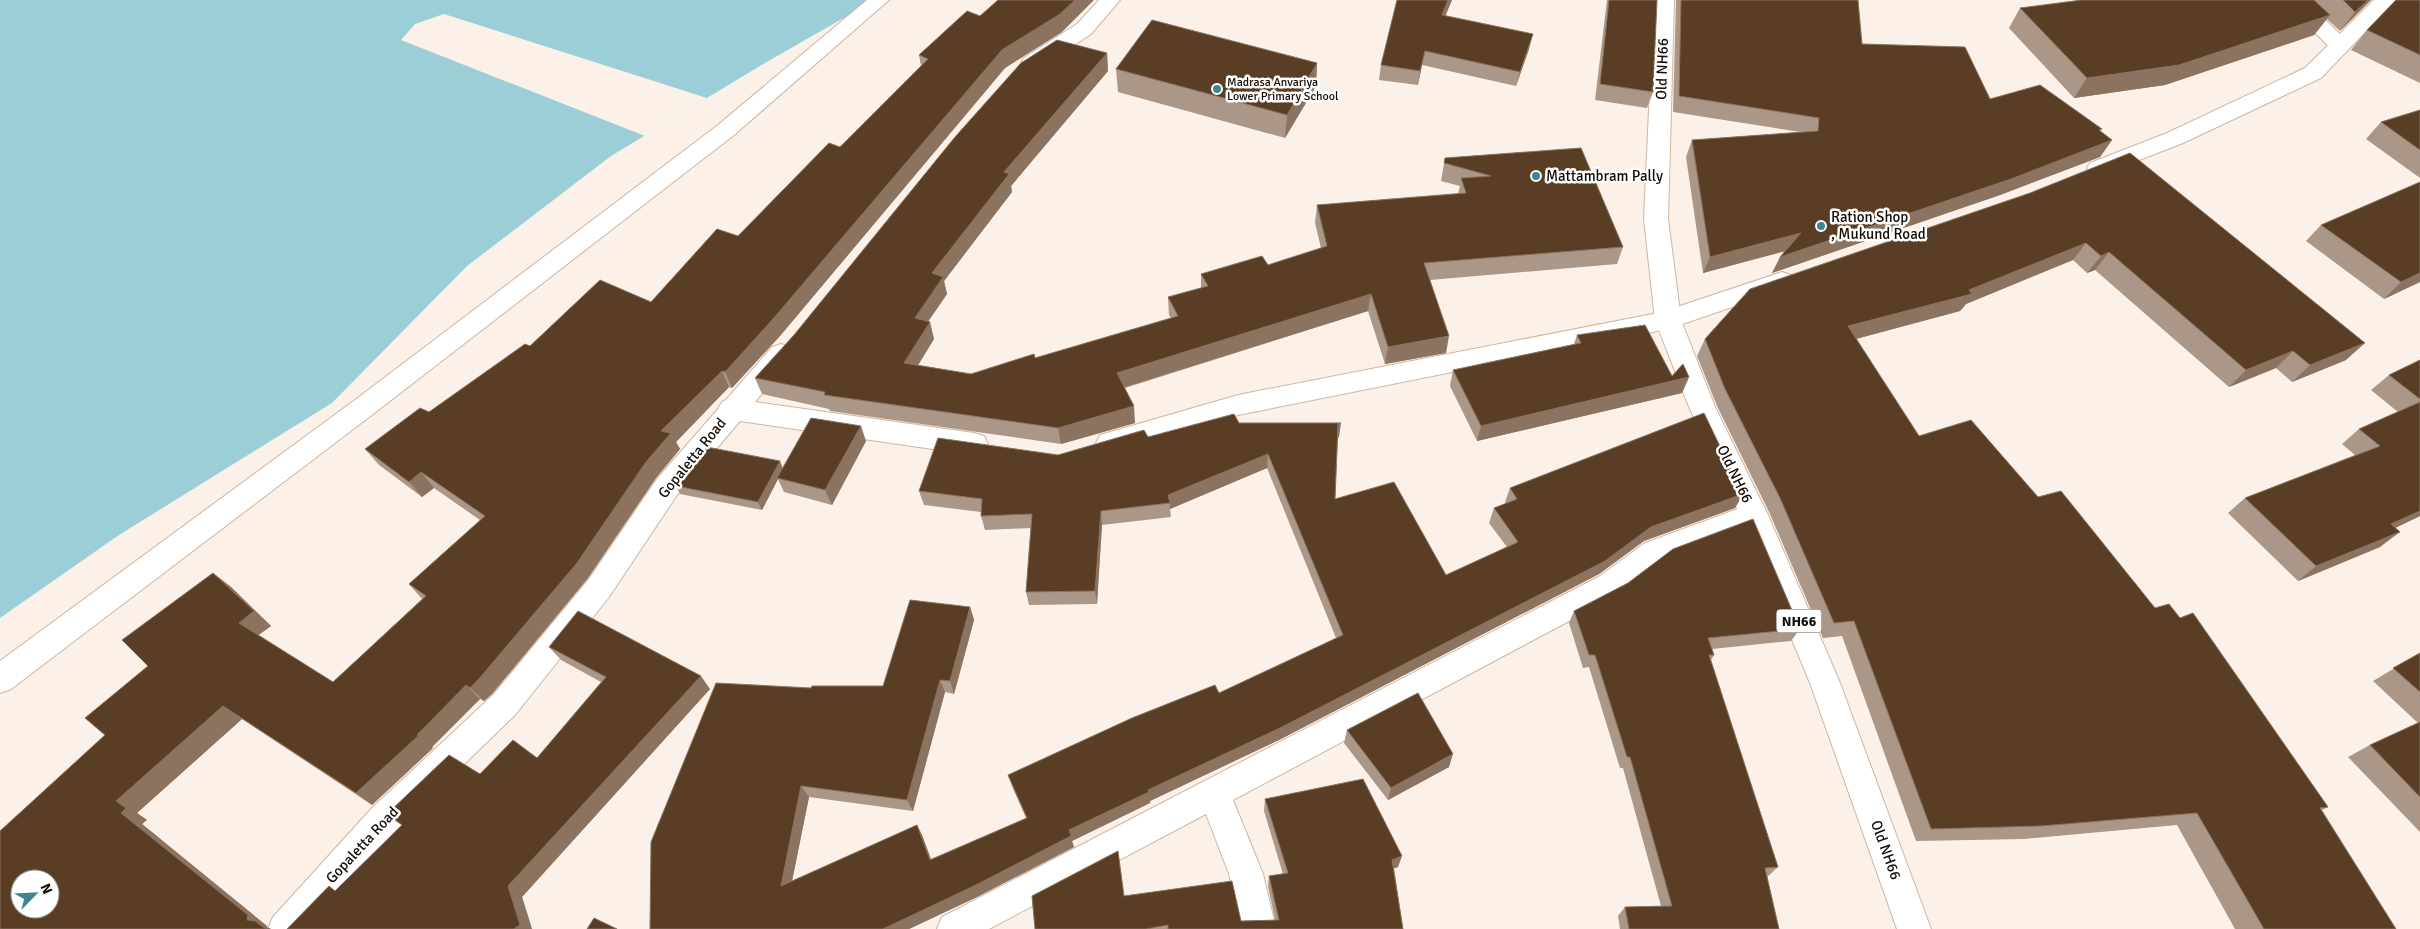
<svg xmlns="http://www.w3.org/2000/svg" width="2420" height="929" font-family="Signika,sans-serif">
  <style>
    .water { fill: #9cced8 }
    .pier { fill: #fcf1e9 }
    .lines { fill: none; stroke-linecap: round; stroke-linejoin: round }
    .street-casing { stroke: #ceb5a1; stroke-width: 2 }
    .secondary-casing { stroke: #ceb5a1; stroke-width: 2 }
    .primary-casing { stroke: #ceb5a1; stroke-width: 2 }
    .street { fill: #fff; fill-rule: evenodd }
    .secondary { fill: #fff; fill-rule: evenodd }
    .primary { fill: #fff; fill-rule: evenodd }
    .wall { fill: #ab9787 }
    .shaded-wall { fill: #8b7360 }
    .building { fill: #5a3d25; stroke: #8b7360; fill-rule: evenodd }
    .poi-dot { fill: #3f8591; stroke: #fff; stroke-width: 2 }
    .labels { text-anchor: middle; stroke-width: 5; stroke-linejoin: round; paint-order: stroke }
    .far-poi-label { font-size: 12px; fill: #130b05; stroke: #fff; text-anchor: start }
    .shield { fill: #fff; stroke: #5a5450; stroke-width: 1 }
    .shield-label { font-size: 14px; font-weight: bold; fill: #130b05 }
    .street-label { font-size: 15px; fill: #130b05; stroke: #fff }
    .poi-label { font-size: 15px; fill: #130b05; stroke: #fff; text-anchor: start }
  </style>
  <rect width="100%" height="100%" fill="#fcf1e9"/>
  <!-- water -->
  <polygon class="water" points="0,0 875,0 765,63 611,156 467,266 332,403 119,535 0,618"/>
  <!-- pier -->
  <polygon class="pier" points="444,14 707,98 645,136 401,40 415,24"/>
  <g class="lines">
    <!-- street casing -->
    <g class="street-casing">
      <g id="street">
        <polygon points="867,0 889,0 734,135 377,411 11,689 0,693 0,661 359,397 718,125"/>
        <polygon points="1099,0 1120,0 1091,34 1040,68 1032,70 1024,68 1021,63 1024,58 1077,24"/>
        <polygon points="2283,0 2305,0 2347,41 2351,46 2347,51 2340,53 2333,51"/>
        <polygon points="1668,311 1677,313 1681,320 1677,327 1238,415 1110,454 1100,451 1096,443 1100,435 1238,395"/>
        <polygon points="781,344 790,347 794,354 755,402 974,433 984,436 988,444 984,452 974,455 740,421 677,495 609,597 515,715 396,830 308,929 268,929 273,917 372,808 493,695 589,579 657,479 718,409 722,402 726,400 772,347"/>
        <polygon points="1754,503 1764,507 1768,515 1764,523 1665,561 1620,594 1233,800 1263,874 1276,929 1242,929 1229,874 1206,814 989,929 937,929 942,917 1600,576 1645,543"/>
      </g>
    </g>
    <!-- secondary casing -->
    <g class="secondary-casing">
      <g id="secondary">
        <polygon points="2374,0 2396,0 2321,78 2183,143 2106,173 2098,176 2090,173 2087,168 2090,163 2167,133 2305,68"/>
        <polygon points="1782,272 1791,275 1794,281 1791,287 1668,329 1659,327 1655,320 1659,313"/>
      </g>
    </g>
    <!-- primary casing -->
    <g class="primary-casing">
      <polygon id="primary" points="1654,0 1674,0 1668,219 1681,320 1715,407 1768,515 1840,683 1931,929 1897,929 1810,683 1740,515 1689,407 1655,320 1644,219"/>
    </g>
    <!-- street -->
    <use href="#street" class="street"/>
    <!-- secondary -->
    <use href="#secondary" class="secondary"/>
    <!-- primary -->
    <use href="#primary" class="primary"/>
  </g>
  <!-- wall -->
  <g class="wall">
    <polygon points="1397,0 1452,0 1445,15 1529,49 1516,86 1422,65 1418,85 1379,80 1381,65"/>
    <polygon points="1607,0 1657,0 1653,92 1647,108 1595,100"/>
    <polygon points="1676,0 1858,0 1862,44 1990,99 2102,129 2100,131 2112,140 2100,157 2000,195 1772,273 1785,251 1703,273 1686,157 1692,140 1800,132 1673,112"/>
    <polygon points="2082,0 2371,0 2340,31 2327,19 2314,35 2165,85 2074,98 2009,28 2020,8"/>
    <polygon points="2420,0 2420,83 2351,50 2367,30"/>
    <polygon points="980,16 1062,32 1005,68 780,336 732,388 729,387 676,442 680,449 656,478 588,578 492,694 484,701 480,699 432,747 433,748 372,805 242,719 137,813 147,820 142,824 267,926 267,927 271,929 0,929 105,735 148,666 213,573 231,587 271,626 258,635 333,682 422,599 409,584 480,520 434,488 422,497 379,465 365,449 429,412 530,346 651,302 738,236 840,147 921,66 919,55"/>
    <polygon points="1107,53 1108,71 1011,186 1012,192 944,281 947,294 928,321 934,339 918,365 971,374 1035,358 1171,318 1169,315 1168,297 1201,288 1201,274 1268,265 1321,248 1315,223 1317,205 1458,194 1460,186 1441,181 1445,158 1581,148 1623,247 1617,264 1430,280 1446,353 1385,364 1368,311 1125,388 1135,423 1061,444 830,411 829,409 762,394 755,378 794,335"/>
    <polygon points="1317,63 1316,86 1285,138 1118,92 1116,69"/>
    <polygon points="2420,110 2420,178 2366,139 2381,122"/>
    <polygon points="2030,193 2346,360 2292,382 2276,368 2229,387 2095,270 2087,273 2073,260 1966,304 1960,311 1856,339 1919,436 2038,497 2155,608 2328,807 2322,810 2396,929 2235,929 2177,825 2024,839 1916,841 1842,636 1823,638 1770,514 1717,406 1697,356 1705,339"/>
    <polygon points="2321,225 2420,282 2384,299 2306,241"/>
    <polygon points="1577,335 1672,376 1689,377 1682,393 1477,441 1450,386 1453,370 1574,344"/>
    <polygon points="2420,360 2420,516 2395,528 2380,547 2298,581 2228,513 2245,498 2355,455 2342,444 2359,429 2398,412 2371,390 2389,375"/>
    <polygon points="1239,423 1339,437 1338,438 1335,499 1446,575 1507,547 1489,523 1494,508 1506,504 1505,502 1510,488 1743,494 1735,508 1644,541 1599,574 1279,740 1150,801 1150,803 1072,841 1074,847 977,897 909,929 650,929 811,688 883,686 970,607 974,620 954,694 945,692 913,811 809,797 792,881 917,825 922,835 931,859 1026,818 1012,786 1008,775 1219,693 1336,638 1267,468 1170,509 1171,517 1102,525 1097,604 1029,605 1026,592 1031,528 985,530 981,516 981,512 924,505 919,491 1058,455 1148,437"/>
    <polygon points="866,441 832,505 784,492 778,479 762,510 680,494 676,486 783,468"/>
    <polygon points="1574,611 1800,629 1791,641 1712,649 1714,655 1711,660 1778,867 1767,877 1779,929 1620,929 1618,916 1625,907 1661,906 1623,768 1620,768 1589,667 1583,668 1569,623"/>
    <polygon points="549,647 710,689 522,897 532,929 287,929 336,890 402,825 387,814 480,774 537,758 601,682 561,660"/>
    <polygon points="2420,653 2420,832 2348,757 2370,745 2418,723 2373,681"/>
    <polygon points="1347,730 1449,767 1388,800 1344,743"/>
    <polygon points="1265,799 1398,867 1394,868 1403,929 1035,929 1241,921 1275,920 1268,886 1269,876 1283,874 1264,811"/>
  </g>
  <!-- shaded-wall -->
  <g class="shaded-wall">
    <polygon points="1075,0 1094,0 1062,32 1005,68 780,336 732,388 725,372 1002,50"/>
    <polygon points="1448,0 1452,0 1440,29 1442,15"/>
    <polygon points="2368,0 2371,0 2340,31 2355,12"/>
    <polygon points="2330,15 2314,35 2165,85 2074,98 2087,78"/>
    <polygon points="1533,34 1529,49 1516,86 1520,72"/>
    <polygon points="1425,51 1422,65 1418,85 1420,71"/>
    <polygon points="1107,53 1108,71 1011,186 1012,192 944,281 947,294 919,335 915,318 932,273 1004,172"/>
    <polygon points="1317,63 1316,86 1285,138 1287,115"/>
    <polygon points="2112,140 2100,157 2000,195 1772,273 1780,257"/>
    <polygon points="1801,233 1793,249 1703,273 1710,257"/>
    <polygon points="2086,243 2073,260 1966,304 1960,311 1837,344 1848,326 1969,290"/>
    <polygon points="2109,252 2095,270 2087,273 2101,256"/>
    <polygon points="2420,273 2420,282 2384,299 2401,282"/>
    <polygon points="1371,294 1368,311 1119,389 1117,373"/>
    <polygon points="930,322 934,339 909,380 904,363"/>
    <polygon points="1449,336 1446,353 1385,364 1388,347"/>
    <polygon points="2365,343 2346,360 2292,382 2310,365"/>
    <polygon points="2293,351 2276,368 2229,387 2246,370"/>
    <polygon points="722,371 729,387 676,442 680,449 656,478 588,578 492,694 484,701 470,688 661,431"/>
    <polygon points="1689,377 1682,393 1477,441 1481,426"/>
    <polygon points="1134,406 1135,423 1061,444 1058,428"/>
    <polygon points="1341,423 1339,437 1337,439 1338,424"/>
    <polygon points="861,426 866,441 832,505 825,490"/>
    <polygon points="1268,454 1267,468 1170,509 1170,503 1168,495"/>
    <polygon points="780,461 783,469 777,478 778,479 762,510 758,502"/>
    <polygon points="421,472 434,488 422,497 409,482"/>
    <polygon points="1743,494 1735,508 1644,541 1599,574 1279,740 1150,801 1150,803 1072,841 1074,847 977,897 909,929 883,929 1069,830 1148,790 1651,527"/>
    <polygon points="1101,511 1102,525 1097,604 1095,591"/>
    <polygon points="2420,511 2420,516 2372,539 2391,524"/>
    <polygon points="2400,532 2380,547 2298,581 2316,566"/>
    <polygon points="213,573 231,587 271,626 256,637 239,623"/>
    <polygon points="970,607 974,620 954,694 950,681"/>
    <polygon points="701,676 710,689 522,897 532,929 514,929 508,886"/>
    <polygon points="940,680 945,692 913,811 907,800"/>
    <polygon points="466,685 480,699 432,747 433,748 372,805 356,793"/>
    <polygon points="223,706 242,719 137,813 147,820 142,824 267,926 267,927 271,929 264,929 247,920 121,813 116,801"/>
    <polygon points="1453,754 1449,767 1388,800 1391,788"/>
    <polygon points="801,786 809,797 789,896 781,886"/>
    <polygon points="917,825 922,835 935,870 930,860"/>
    <polygon points="1402,856 1398,867 1389,870 1392,860"/>
  </g>
  <!-- building -->
  <g class="building">
    <path d="M 998,0 L 1075,0 L 1060,14 L 1002,50 L 773,319 L 725,372 L 722,371 L 661,431 L 671,433 L 646,462 L 577,563 L 478,680 L 470,688 L 466,685 L 417,735 L 418,736 L 356,793 L 223,706 L 116,801 L 126,808 L 121,813 L 248,915 L 247,920 L 255,921 L 266,929 L 0,929 L 0,831 L 105,735 L 85,718 L 148,666 L 122,640 L 213,573 L 254,611 L 239,623 L 333,682 L 426,596 L 409,584 L 485,516 L 421,472 L 409,482 L 365,449 L 420,408 L 429,412 L 525,344 L 530,346 L 600,280 L 651,302 L 717,229 L 738,236 L 829,143 L 840,147 L 928,59 L 919,55 L 967,11 L 980,16 ZM 20,879 L 50,879 L 50,909 L 20,909 Z"/>
    <polygon points="1397,0 1448,0 1442,15 1533,34 1520,72 1425,51 1420,71 1381,65"/>
    <polygon points="1609,0 1657,0 1653,92 1600,84"/>
    <polygon points="1681,0 1858,0 1862,44 1965,47 1990,99 2040,85 2102,129 2099,130 2112,140 2011,179 1780,257 1801,233 1710,257 1692,140 1818,131 1819,118 1679,96"/>
    <polygon points="2082,0 2314,0 2330,15 2179,65 2087,78 2020,8"/>
    <polygon points="2343,0 2368,0 2355,12"/>
    <polygon points="2396,0 2420,0 2420,55 2367,30"/>
    <polygon points="1152,20 1317,63 1287,115 1116,69"/>
    <polygon points="1057,40 1107,53 1004,172 1009,174 932,273 943,277 915,318 930,322 904,363 971,374 1034,354 1035,358 1178,316 1168,297 1208,286 1201,274 1262,256 1268,265 1327,246 1317,205 1466,193 1461,178 1491,176 1444,163 1445,158 1581,148 1623,247 1424,263 1449,336 1388,347 1371,294 1117,373 1134,406 1058,428 824,395 825,392 755,378 794,335 955,137 1021,63"/>
    <polygon points="2420,110 2420,150 2381,122"/>
    <polygon points="2130,153 2365,343 2310,365 2293,351 2246,370 2109,252 2101,256 2086,243 1969,290 1972,294 1848,326 1919,436 1971,420 2038,497 2061,491 2155,608 2169,604 2180,618 2193,613 2328,807 2320,808 2396,929 2264,929 2197,813 2041,826 1931,829 1854,621 1834,623 1780,498 1725,389 1705,339 1750,289 2030,193"/>
    <polygon points="2420,182 2420,273 2401,282 2321,225"/>
    <polygon points="1645,325 1672,376 1683,364 1689,377 1481,426 1453,370 1581,343 1577,335"/>
    <polygon points="2420,360 2420,399 2389,375"/>
    <polygon points="2420,402 2420,511 2391,524 2400,532 2316,566 2245,498 2380,446 2359,429"/>
    <polygon points="1704,413 1743,494 1651,527 1605,561 1280,728 1148,790 1149,792 1069,830 1071,836 972,887 883,929 650,929 651,842 716,683 811,688 812,686 883,686 910,600 970,607 950,681 940,680 907,800 801,786 781,886 917,825 930,860 1027,818 1008,775 1132,718 1215,685 1219,693 1343,635 1268,454 1168,495 1170,503 1101,511 1095,591 1026,592 1032,514 981,516 982,499 919,491 938,438 1058,455 1144,430 1148,437 1234,414 1239,423 1341,423 1338,424 1335,499 1394,482 1446,575 1518,542 1494,508 1517,499 1510,488"/>
    <polygon points="811,418 861,426 825,490 777,478"/>
    <polygon points="707,447 780,461 758,502 676,486"/>
    <polygon points="1753,519 1800,629 1708,638 1714,655 1709,655 1778,867 1765,868 1779,929 1629,929 1625,907 1672,906 1630,757 1627,757 1595,655 1589,655 1574,611 1628,583 1673,549"/>
    <polygon points="578,611 701,676 508,886 520,925 514,929 287,929 329,886 335,891 402,825 387,814 449,755 480,774 513,740 537,758 606,677 549,647"/>
    <polygon points="2420,653 2420,692 2393,668"/>
    <polygon points="1418,693 1453,754 1391,788 1347,730"/>
    <polygon points="2420,722 2420,797 2370,745"/>
    <polygon points="1363,779 1402,856 1392,860 1403,929 1168,929 1168,925 1146,929 1035,929 1032,896 1118,851 1124,896 1232,881 1241,921 1279,920 1269,876 1288,873 1265,799"/>
    <polygon points="594,918 617,929 587,929"/>
  </g>
  <!-- markers -->
  <g class="poi-dot">
    <circle cx="1217" cy="89" r="5"/>
    <circle cx="1536" cy="176" r="5"/>
    <circle cx="1821" cy="226" r="5"/>
  </g>
  <g class="labels">
    <!-- far-poi labels -->
    <g class="far-poi-label">
      <text x="1227" y="86">Madrasa Anvariya<tspan x="1227" dy="14">Lower Primary School</tspan></text>
    </g>
    <!-- shield labels -->
    <rect class="shield" x="1776.5" y="609.5" width="45" height="23" rx="4"/>
    <g class="shield-label">
      <text x="1799" y="626">NH66</text>
    </g>
    <!-- street labels -->
    <g class="street-label">
      <text transform="translate(1662 69) rotate(-88)" y="5">Old NH66</text>
      <text transform="translate(692 458) rotate(-51)" y="5">Gopaletta Road</text>
      <text transform="translate(1735 474) rotate(64)" y="5">Old NH66</text>
      <text transform="translate(362 845) rotate(-47)" y="5">Gopaletta Road</text>
      <text transform="translate(1886 850) rotate(70)" y="5">Old NH66</text>
    </g>
    <!-- poi labels -->
    <g class="poi-label">
      <text x="1546" y="181">Mattambram Pally</text>
      <text x="1831" y="222">Ration Shop<tspan x="1831" dy="17">, Mukund Road</tspan></text>
    </g>
  </g>
  <!-- north arrow -->
  <g transform="translate(35 894) rotate(66)"><circle r="24" fill="#ffffff" stroke="#a19d9b"/>
  <path d="M0-4L9 19L0 12L-9 19Z" fill="#3f8591"/>
  <text y="-8" font-size="14" font-weight="bold" text-anchor="middle" fill="#130b05">N</text>
  </g>
</svg>
